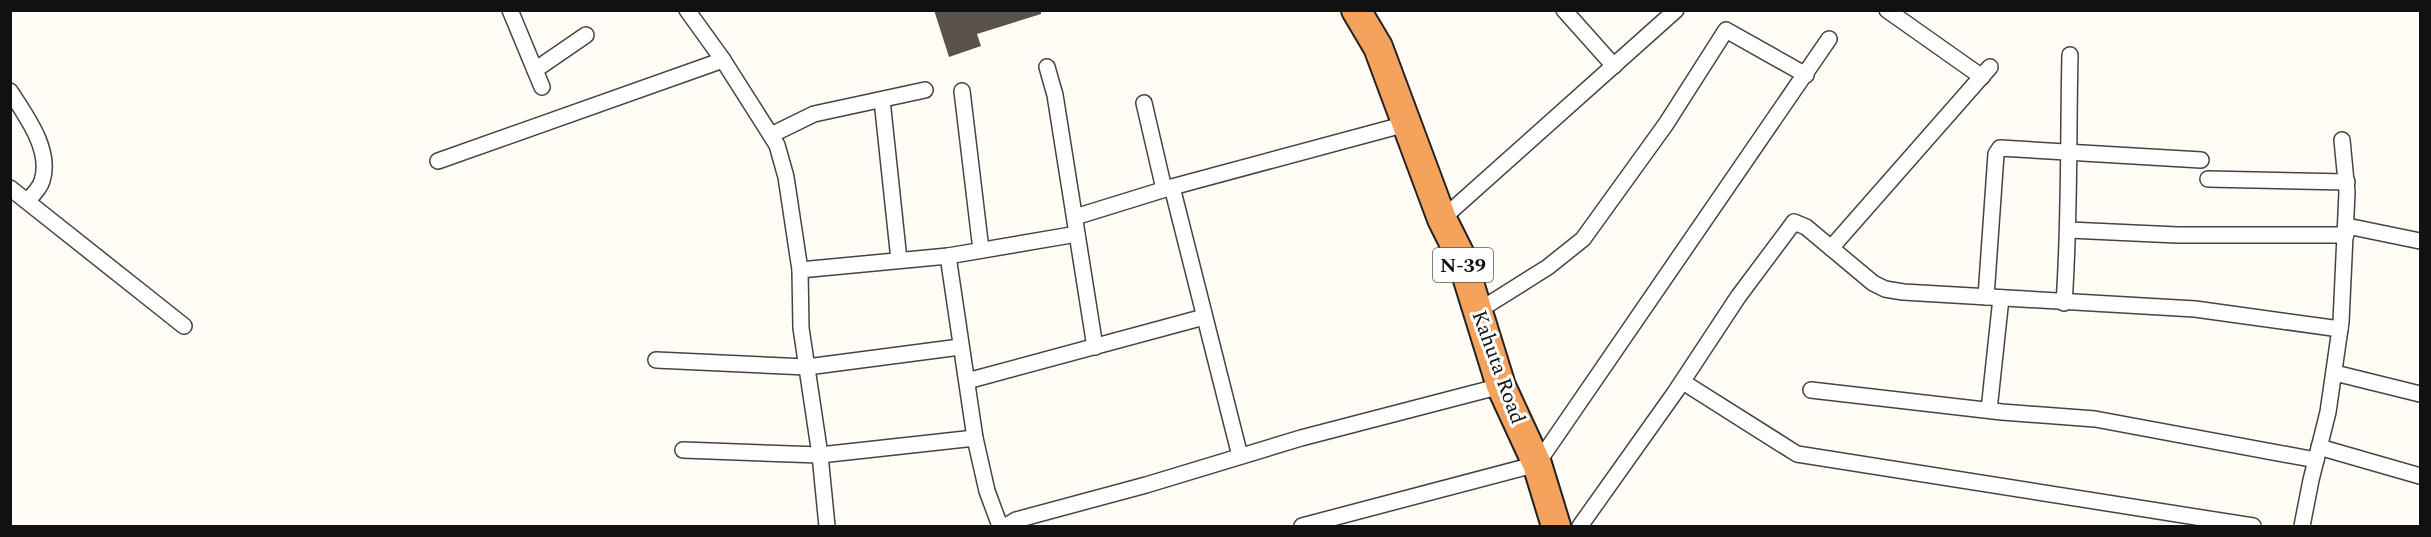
<svg xmlns="http://www.w3.org/2000/svg" width="2431" height="537" font-family="Spectral,serif">
  <style>
    .building { fill: #5a524d }
    .lines { fill: none; stroke-linecap: round; stroke-linejoin: round }
    .street-casing { stroke: #444; stroke-width: 18 }
    .highway-casing { stroke: #222; stroke-width: 32 }
    .street { stroke: #fff; stroke-width: 15 }
    .highway { stroke: #f5a25d; stroke-width: 28 }
    .labels { text-anchor: middle; stroke-width: 6; stroke-linejoin: round; paint-order: stroke }
    .shield { fill: #fff; stroke: #585858; stroke-width: 1.5 }
    .shield-label { font-size: 20px; font-weight: bold; fill: #111 }
    .street-label { font-size: 21px; fill: #111; stroke: #fff }
  </style>
  <rect width="100%" height="100%" fill="#fffdf5"/>
  <!-- building -->
  <polygon class="building" points="934,10 1041,10 1041,14 977,34 981,46 949,57"/>
  <g class="lines">
    <!-- street casing -->
    <g class="street-casing">
      <g id="street">
        <polyline points="510,10 542,87"/>
        <polyline points="687,10 723,60 777,145 786,177 800,270"/>
        <polyline points="1564,10 1614,66"/>
        <polyline points="1887,10 1982,77"/>
        <polyline points="1047,67 1055,95 1095,347"/>
        <polyline points="535,70 586,35"/>
        <path d="M 10,91 C 26,116 52,150 42,181 C 40,188 33,195 28,200"/>
        <polyline points="962,91 981,250"/>
        <polyline points="882,100 899,260"/>
        <polyline points="1144,103 1164,189"/>
        <polyline points="771,135 814,114 925,90"/>
        <polyline points="438,161 723,60"/>
        <polyline points="2208,179 2347,182"/>
        <polyline points="1172,187 1240,456"/>
        <polyline points="10,188 184,326"/>
        <polyline points="1075,217 1172,187 1406,124"/>
        <polyline points="1442,219 1676,10"/>
        <polyline points="2347,226 2420,241"/>
        <polyline points="2069,230 2177,235 2346,235"/>
        <polyline points="1831,248 1990,67"/>
        <polyline points="948,256 975,438 987,491 1000,526"/>
        <polyline points="1986,297 1996,154 2000,148 2201,160"/>
        <path d="M 2064,303 C 2070,220 2068,138 2070,55"/>
        <polyline points="1478,311 1548,267 1583,239 1666,124 1726,30 1806,75"/>
        <polyline points="656,360 807,367 960,347"/>
        <polyline points="2335,373 2420,394"/>
        <polyline points="967,381 1204,317"/>
        <polyline points="1683,382 1797,454 2253,526"/>
        <polyline points="1811,390 2002,412 2095,419 2316,460"/>
        <polyline points="1989,410 2001,298"/>
        <polyline points="2319,447 2420,476"/>
        <polyline points="683,450 820,455 975,438"/>
        <polyline points="827,526 820,455 801,328 800,270 948,256 1077,234"/>
        <polyline points="1006,526 1016,520 1146,485 1301,438 1501,386"/>
        <polyline points="1302,526 1537,464 1829,39"/>
        <polyline points="1580,526 1676,391 1738,297 1794,222 1806,227 1873,283 1885,289 1903,292 2195,309 2340,329"/>
        <polyline points="2302,526 2311,480 2328,412 2341,322 2347,192 2342,140"/>
      </g>
    </g>
    <!-- highway casing -->
    <g class="highway-casing">
      <polyline id="highway" points="1356,10 1378,47 1442,219 1461,257 1501,386 1537,464 1556,526"/>
    </g>
    <!-- street -->
    <use href="#street" class="street"/>
    <!-- highway -->
    <use href="#highway" class="highway"/>
  </g>
  <g class="labels">
    <!-- shield labels -->
    <rect class="shield" x="1433" y="248" width="60" height="34" rx="4.5"/>
    <g class="shield-label">
      <text x="1463" y="272">N-39</text>
    </g>
    <!-- street labels -->
    <g class="street-label">
      <text transform="translate(1499 367) rotate(70)" y="7">Kahuta Road</text>
    </g>
  </g>
  <!-- border -->
  <rect width="2431" height="537" fill="none" stroke="#111111" stroke-width="24"/>
</svg>
